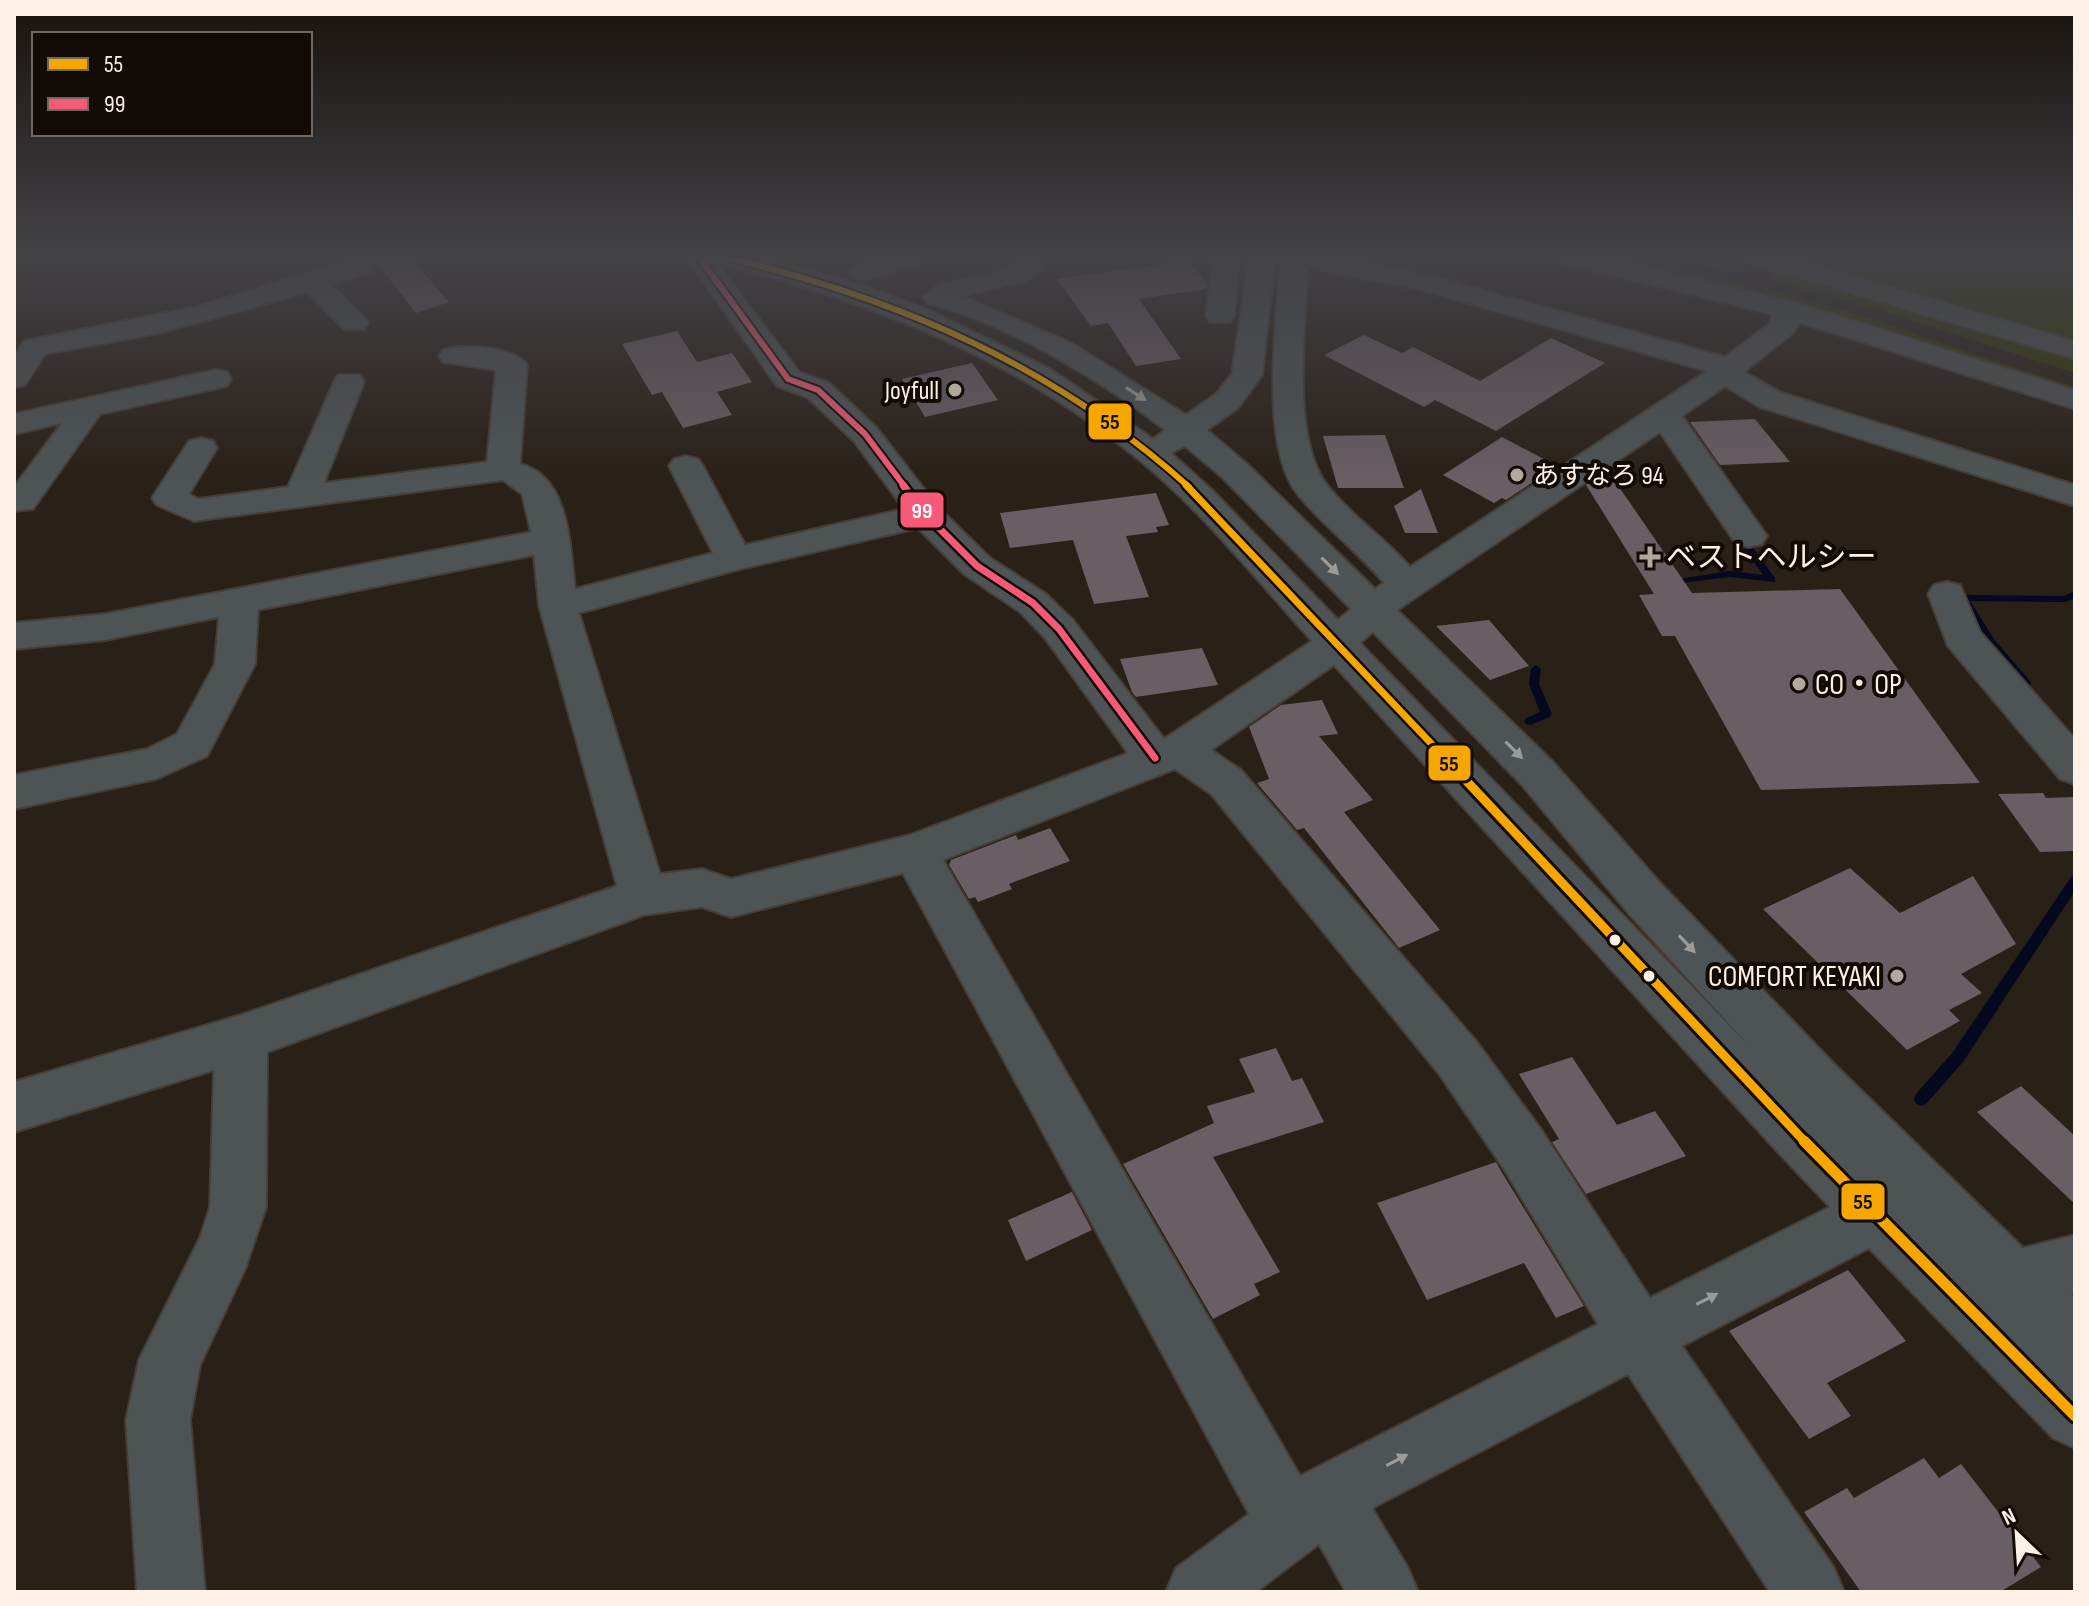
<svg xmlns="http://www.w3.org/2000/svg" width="2089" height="1606" font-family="'Sofia Sans Condensed','Noto Sans JP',sans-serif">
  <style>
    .green { fill: #313604 }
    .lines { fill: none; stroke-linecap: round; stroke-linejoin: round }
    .stream { fill: #040920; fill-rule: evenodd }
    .building { fill: #695e63 }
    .minor-casing { stroke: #453d36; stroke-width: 4 }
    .minor { fill: #4e5455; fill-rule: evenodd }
    .bus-1-far3-casing { stroke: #120b05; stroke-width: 10 }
    .bus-1-far2-casing { stroke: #120b05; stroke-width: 12 }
    .bus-1-far1-casing { stroke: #120b05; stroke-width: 15 }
    .bus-1-casing { stroke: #120b05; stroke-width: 17 }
    .bus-2-far1-casing { stroke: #120b05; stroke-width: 10 }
    .bus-2-casing { stroke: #120b05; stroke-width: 12 }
    .bus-1-far3 { stroke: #f7a600; stroke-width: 6 }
    .bus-1-far2 { stroke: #f7a600; stroke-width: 7 }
    .bus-1-far1 { stroke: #f7a600; stroke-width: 9 }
    .bus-1 { stroke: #f7a600; stroke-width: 11 }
    .bus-2-far1 { stroke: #f75a77; stroke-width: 6 }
    .bus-2 { stroke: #f75a77; stroke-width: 7 }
    .oneway { fill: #9d9b97 }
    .poi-dot { fill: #b3a89e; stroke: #120b05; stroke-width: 3 }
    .bus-dot { fill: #fdf1e7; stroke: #120b05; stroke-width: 3 }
    .labels { text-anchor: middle; stroke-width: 8; stroke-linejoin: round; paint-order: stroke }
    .far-poi-label { font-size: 26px; fill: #fdf1e7; stroke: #120b05; text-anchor: end }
    .poi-label { font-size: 30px; fill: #fdf1e7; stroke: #120b05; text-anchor: start }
    .line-badge { stroke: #120b05; stroke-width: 3 }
    .badge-label { font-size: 22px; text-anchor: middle; font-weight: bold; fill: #fff }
    .pale-badge-label { font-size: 22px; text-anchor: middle; font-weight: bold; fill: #111 }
  </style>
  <rect width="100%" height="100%" fill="#292017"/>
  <!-- green -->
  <g class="green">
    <polygon points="1592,257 1627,257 1754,286 1749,293"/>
    <polygon points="1669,257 1747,260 1738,274"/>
    <polygon points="1775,257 2075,257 2075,346"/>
    <polygon points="1778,266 2075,355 2075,373 1889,313 1771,280"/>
    <polygon points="1766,289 1843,310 2075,387 2075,393 1759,297"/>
  </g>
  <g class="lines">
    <!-- stream -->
    <g class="stream">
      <polygon points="1730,363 1736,363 1772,387 1765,389 1730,367"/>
      <polygon points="1743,537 1746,538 1775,578 1775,582 1730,577 1681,583 1681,579 1685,578 1730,571 1763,575 1738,540"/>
      <polygon points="2075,591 2075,598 2066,602 1970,601 1994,639 2030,681 2031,684 2026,688 2022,687 1986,645 1958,598 1963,595 2064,596"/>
      <polygon points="1536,665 1541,669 1539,684 1552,714 1550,717 1530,725 1526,724 1524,721 1526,718 1540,712 1529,684 1531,669"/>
      <polygon points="2075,876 2075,891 1963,1062 1926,1104 1921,1106 1916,1104 1914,1099 1916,1094 1953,1052 2071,877"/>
    </g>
  </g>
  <!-- building -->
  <g class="building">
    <polygon points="372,257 410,257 449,302 416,313"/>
    <polygon points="1188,260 1207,284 1206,289 1139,299 1181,359 1136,366 1108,323 1091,326 1057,279"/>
    <polygon points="677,331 697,362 732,353 752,382 717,392 732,415 683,428 662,392 652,395 622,344"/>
    <polygon points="1364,335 1402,353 1413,347 1480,381 1551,338 1605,363 1496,431 1435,400 1424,407 1324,355"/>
    <polygon points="972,363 998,400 925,417 902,379"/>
    <polygon points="1755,419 1790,462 1720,465 1690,422"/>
    <polygon points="1385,435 1404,488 1338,488 1323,436"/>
    <polygon points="1502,437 1557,466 1506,500 1502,498 1494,503 1443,475"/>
    <polygon points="1608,471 1692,593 1840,589 1980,783 1761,790 1675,636 1662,636 1639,595 1654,594 1586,485"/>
    <polygon points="1421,489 1438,533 1405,533 1394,506"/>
    <polygon points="1156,493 1169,525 1156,527 1158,532 1126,536 1149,597 1094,604 1073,540 1010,548 1000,513"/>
    <polygon points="1489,620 1529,666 1490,680 1436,626"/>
    <polygon points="1202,648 1218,685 1136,697 1132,692 1120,659"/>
    <polygon points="1322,700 1338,734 1319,736 1373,800 1344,812 1440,930 1399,948 1304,828 1297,830 1257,783 1269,779 1249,727 1281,705"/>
    <polygon points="2043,793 2046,798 2075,797 2075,851 2040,852 1998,794"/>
    <polygon points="1050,828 1070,861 1009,884 1012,889 978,902 975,897 969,899 949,865 951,860 1016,835 1018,840"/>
    <polygon points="1850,868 1900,913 1973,876 2016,944 1961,974 1982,993 1949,1010 1960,1021 1907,1050 1763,909"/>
    <polygon points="1276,1048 1292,1081 1302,1078 1324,1122 1213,1157 1280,1272 1254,1284 1260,1295 1213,1319 1123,1164 1214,1123 1207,1106 1255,1092 1239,1059"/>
    <polygon points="1572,1057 1617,1125 1655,1111 1686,1156 1586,1194 1552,1142 1559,1139 1519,1074"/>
    <polygon points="2021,1086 2075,1136 2075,1204 1977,1112"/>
    <polygon points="1496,1162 1501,1171 1584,1306 1556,1318 1524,1263 1427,1300 1377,1203"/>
    <polygon points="1072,1192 1092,1230 1026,1261 1008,1220"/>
    <polygon points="1848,1270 1906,1341 1827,1383 1851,1416 1809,1439 1729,1331"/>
    <polygon points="1924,1458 1939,1478 1961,1464 2041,1567 2000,1592 1861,1592 1804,1512 1847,1488 1854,1498"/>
  </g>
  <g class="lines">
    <!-- minor casing -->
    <g class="minor-casing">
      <g id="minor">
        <polygon points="360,257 370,259 374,265 370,271 331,285 364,317 368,323 364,329 344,329 308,292 159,333 45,354 25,385 14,387 14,356 24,341 196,307"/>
        <path d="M 686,257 L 759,257 L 865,286 L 928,310 L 1050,369 L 1153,439 L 1165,430 C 1103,381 1004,322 927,303 L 923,297 L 938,285 L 1008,269 L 1014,265 L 1013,257 L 1039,257 L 1042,269 L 1027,280 L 962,296 L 1071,343 L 1186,415 L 1216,394 L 1232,374 L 1249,257 L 1275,257 L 1262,375 L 1238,408 L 1207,430 L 1247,464 L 1375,589 L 1384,583 C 1358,552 1325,527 1299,496 C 1258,447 1277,319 1281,257 L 1337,257 L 1427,275 L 1725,357 L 1770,323 L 1772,314 L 1564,263 L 1561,257 L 1607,257 L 1797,303 L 2075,390 L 2075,409 L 1799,322 L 1794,332 L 1744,372 L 1782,393 L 2075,485 L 2075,506 L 1760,407 L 1725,386 L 1682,416 L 1767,536 L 1762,544 L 1749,547 L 1736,544 L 1660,432 L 1397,610 L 1552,761 L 1663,886 L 1835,1065 L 2023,1248 L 2075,1235 L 2075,1293 L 2071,1294 L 2075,1298 L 2075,1448 L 2053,1438 L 1869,1248 L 1682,1346 L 1834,1568 L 1844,1592 L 1770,1592 L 1628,1374 L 1372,1508 L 1408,1568 L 1418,1592 L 1346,1592 L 1319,1544 L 1256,1592 L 1166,1592 L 1176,1568 L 1249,1514 L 903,873 L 731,917 L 702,907 L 644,915 L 267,1052 L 266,1207 L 245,1269 L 200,1365 L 190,1420 L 205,1592 L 137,1592 L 126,1420 L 139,1360 L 200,1238 L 210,1207 L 214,1070 L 14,1132 L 14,1082 L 241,1015 L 617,886 L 539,606 L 534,555 L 258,610 L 255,664 L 207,756 L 156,779 L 14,809 L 14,775 L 147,749 L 177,734 L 215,664 L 219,617 L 105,640 L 14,649 L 14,623 L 105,614 L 531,532 L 522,494 L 503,480 L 194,521 L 157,505 L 152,498 L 189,441 L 201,438 L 213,441 L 217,448 L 189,494 L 198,499 L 288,487 L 334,382 L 338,375 L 360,375 L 364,382 L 324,483 L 487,462 L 496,370 L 443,362 L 439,356 L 443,350 C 464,344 514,346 527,365 L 520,464 C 570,476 570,547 575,589 L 713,553 L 669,466 L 674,459 L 686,456 L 698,459 L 703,466 L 745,545 L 904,509 L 854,441 L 807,397 L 777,386 ZM 717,263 C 870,301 1013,357 1137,458 C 1202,511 1256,579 1312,641 L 1164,739 L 1073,620 L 1046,594 L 990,558 L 938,507 L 876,427 L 829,383 L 799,372 ZM 1307,267 L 1423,290 L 1707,371 L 1410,567 C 1386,539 1348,513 1327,485 C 1290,436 1306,327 1307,267 ZM 1185,446 L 1223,478 L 1351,609 L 1338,620 L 1212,490 L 1171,453 ZM 918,528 L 964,574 L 1020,612 L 1045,638 L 1128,753 L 910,835 L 731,879 L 702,869 L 660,874 L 579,613 L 736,570 ZM 1373,632 L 1522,785 L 1629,914 L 1751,1048 L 1360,643 ZM 1334,665 L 1775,1149 L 1830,1207 L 1650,1298 L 1542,1131 L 1476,1041 L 1241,770 L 1211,750 ZM 1175,769 L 1211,794 L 1440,1075 L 1504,1169 L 1598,1324 L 1300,1476 L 943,860 Z"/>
        <path d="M 875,257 L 922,257 L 919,263 C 899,268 875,283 855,278 L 851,272 Z"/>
        <polygon points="1213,257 1239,257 1234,316 1230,322 1210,322 1206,316"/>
        <polygon points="1746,257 1788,257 2075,341 2075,359 1749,263"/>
        <polygon points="216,370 227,372 231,379 227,386 100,414 33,509 14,511 14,487 62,423 14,434 14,414"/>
        <polygon points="1947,582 1960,585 1980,632 2075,739 2075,784 2060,779 1948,646 1928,594 1934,585"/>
      </g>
    </g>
    <!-- minor -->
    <use href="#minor" class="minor"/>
    <!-- bus-1-far3 casing -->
    <g class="bus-1-far3-casing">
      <path id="bus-1-far3" d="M 725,257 C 899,299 1055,366 1189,487"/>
    </g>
    <!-- bus-1-far2 casing -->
    <g class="bus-1-far2-casing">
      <polyline id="bus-1-far2" points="1186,485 1462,776"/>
    </g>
    <!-- bus-1-far1 casing -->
    <g class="bus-1-far1-casing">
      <polyline id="bus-1-far1" points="1460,774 1806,1143"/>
    </g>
    <!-- bus-1 casing -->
    <g class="bus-1-casing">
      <polyline id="bus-1" points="1804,1141 2075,1416"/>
    </g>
    <!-- bus-2-far1 casing -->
    <g class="bus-2-far1-casing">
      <polyline id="bus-2-far1" points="699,257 788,379 818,390 865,434 905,487"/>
    </g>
    <!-- bus-2 casing -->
    <g class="bus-2-casing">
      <polyline id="bus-2" points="903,485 926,515 977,566 1033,603 1059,629 1155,758"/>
    </g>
    <!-- bus-1-far3 -->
    <use href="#bus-1-far3" class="bus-1-far3"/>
    <!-- bus-1-far2 -->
    <use href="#bus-1-far2" class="bus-1-far2"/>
    <!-- bus-1-far1 -->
    <use href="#bus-1-far1" class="bus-1-far1"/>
    <!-- bus-1 -->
    <use href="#bus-1" class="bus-1"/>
    <!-- bus-2-far1 -->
    <use href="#bus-2-far1" class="bus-2-far1"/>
    <!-- bus-2 -->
    <use href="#bus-2" class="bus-2"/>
  </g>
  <!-- one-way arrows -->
  <defs><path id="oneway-solid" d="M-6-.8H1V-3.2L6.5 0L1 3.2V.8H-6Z" transform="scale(2)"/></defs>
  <g class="oneway">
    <use href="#oneway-solid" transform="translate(1136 394) rotate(33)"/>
    <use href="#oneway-solid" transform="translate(1330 566) rotate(45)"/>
    <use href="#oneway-solid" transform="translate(1514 750) rotate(45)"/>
    <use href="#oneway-solid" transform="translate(1687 944) rotate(47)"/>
    <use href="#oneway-solid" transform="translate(1707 1299) rotate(-27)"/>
    <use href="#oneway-solid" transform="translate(1397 1460) rotate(-28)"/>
  </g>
  <!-- sky -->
  <linearGradient id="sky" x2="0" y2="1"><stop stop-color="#17120d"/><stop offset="0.53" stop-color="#434247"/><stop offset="1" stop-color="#434247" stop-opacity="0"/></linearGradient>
  <rect width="2089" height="482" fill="url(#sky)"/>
  <!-- markers -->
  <g class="poi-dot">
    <circle cx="955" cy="390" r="8"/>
    <circle cx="1517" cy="475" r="8"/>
    <path d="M1646 545h8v8h8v8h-8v8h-8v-8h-8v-8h8z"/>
    <circle cx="1799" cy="684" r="8"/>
    <circle cx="1897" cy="976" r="8"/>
  </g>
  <g class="bus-dot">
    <circle cx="1615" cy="940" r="7"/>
    <circle cx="1649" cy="976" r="7"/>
  </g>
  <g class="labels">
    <!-- far-poi labels -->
    <g class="far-poi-label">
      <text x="939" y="399">Joyfull</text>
      <text x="1533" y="484" text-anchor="start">あすなろ 94</text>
    </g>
    <!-- poi labels -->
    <g class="poi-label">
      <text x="1666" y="567">ベストヘルシー</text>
      <text x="1815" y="694">CO・OP</text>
      <text x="1881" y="986" text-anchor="end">COMFORT KEYAKI</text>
    </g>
  </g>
  <g class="line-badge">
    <rect x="1087" y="402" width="46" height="39" rx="8" fill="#f7a600"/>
    <rect x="899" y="491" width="46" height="38" rx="8" fill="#f75a77"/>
    <rect x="1427" y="744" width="45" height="38" rx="8" fill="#f7a600"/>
    <rect x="1840" y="1182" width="46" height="39" rx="8" fill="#f7a600"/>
  </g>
  <g class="badge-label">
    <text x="922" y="518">99</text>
  </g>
  <g class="pale-badge-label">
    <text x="1110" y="429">55</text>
    <text x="1449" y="771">55</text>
    <text x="1863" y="1209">55</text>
  </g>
  <!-- border -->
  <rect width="2089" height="1606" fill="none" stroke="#fdf1e7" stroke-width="32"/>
  <!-- legend -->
  <rect x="32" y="32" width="280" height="104" fill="#120b05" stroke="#70675f" stroke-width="2"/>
  <rect x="48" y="58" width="40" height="12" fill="#f7a600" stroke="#70675f" stroke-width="2"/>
  <text x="104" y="72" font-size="24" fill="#fdf1e7">55</text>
  <rect x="48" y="98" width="40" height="12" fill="#f75a77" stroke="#70675f" stroke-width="2"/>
  <text x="104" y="112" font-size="24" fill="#fdf1e7">99</text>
  <!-- north arrow -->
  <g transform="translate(2017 1534) rotate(335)" stroke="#120b05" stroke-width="6" paint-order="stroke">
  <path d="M0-6L14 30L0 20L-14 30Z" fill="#fdf1e7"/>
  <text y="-12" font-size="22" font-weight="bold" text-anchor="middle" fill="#fdf1e7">N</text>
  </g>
</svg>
